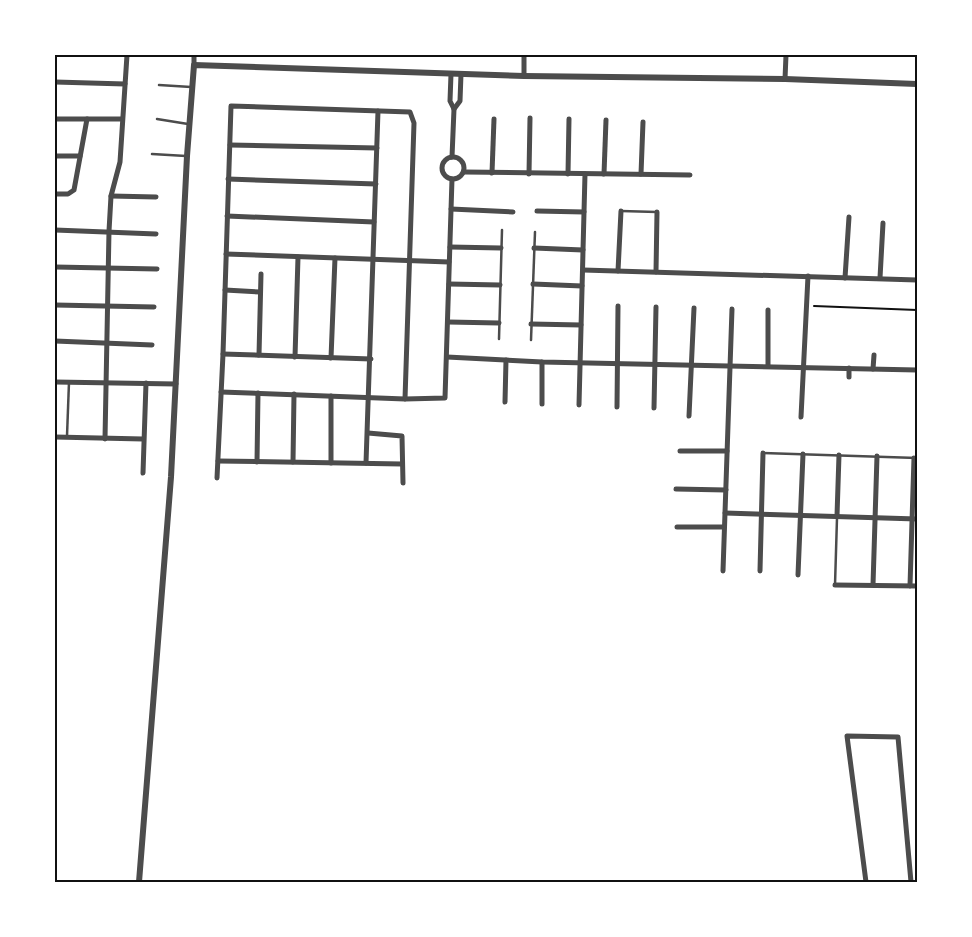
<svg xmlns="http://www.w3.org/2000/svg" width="972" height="937" font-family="'IBM Plex Sans',sans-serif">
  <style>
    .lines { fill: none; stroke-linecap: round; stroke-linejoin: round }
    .path { stroke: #111; stroke-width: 2 }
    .service { stroke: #4c4c4c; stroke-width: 2.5 }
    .minor { stroke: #4c4c4c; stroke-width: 5 }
    .tertiary { stroke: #4c4c4c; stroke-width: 6 }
    .neatline { fill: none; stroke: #111; stroke-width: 2 }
  </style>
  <rect width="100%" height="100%" fill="#fff"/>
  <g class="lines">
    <!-- path -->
    <polyline class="path" points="814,306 917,310"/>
    <!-- service -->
    <g class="service">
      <polyline points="159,85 191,87"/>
      <polyline points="157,119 188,124"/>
      <polyline points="152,154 186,156"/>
      <polyline points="621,211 657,212"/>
      <polyline points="499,339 502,230"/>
      <polyline points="531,340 535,232"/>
      <polyline points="67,436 69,382"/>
      <polyline points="763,453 917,458"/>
      <polyline points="835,585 837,518"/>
    </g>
    <!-- minor -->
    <g class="minor">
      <polyline points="194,65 194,55"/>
      <polyline points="451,74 450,101 454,109 452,157"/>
      <polyline points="524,76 524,55"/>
      <polyline points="785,79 786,55"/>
      <polyline points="55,82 125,84"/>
      <polyline points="454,109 460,101 461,74"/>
      <polyline points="55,119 122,119"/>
      <polyline points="230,145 377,148"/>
      <polyline points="55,156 80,156"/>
      <circle cx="453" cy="168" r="11"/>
      <polyline points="464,172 690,175"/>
      <polyline points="492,173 494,119"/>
      <polyline points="529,174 530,118"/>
      <polyline points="568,174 569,119"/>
      <polyline points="604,174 606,120"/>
      <polyline points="641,174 643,122"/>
      <polyline points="228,179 376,184"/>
      <polyline points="55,194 68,194 74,190 87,119"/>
      <polyline points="111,196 156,197"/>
      <polyline points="451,209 513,212"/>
      <polyline points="537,211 584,212"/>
      <polyline points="227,216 374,222"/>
      <polyline points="55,230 156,234"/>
      <polyline points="450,247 501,248"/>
      <polyline points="534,248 583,250"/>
      <polyline points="226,254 449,262"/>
      <polyline points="55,267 157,269"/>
      <polyline points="583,270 917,280"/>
      <polyline points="618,271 621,211"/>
      <polyline points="656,272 657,212"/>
      <polyline points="845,278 849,217"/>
      <polyline points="880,278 883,223"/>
      <polyline points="449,284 500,285"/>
      <polyline points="533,284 582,286"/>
      <polyline points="225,290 260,292"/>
      <polyline points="55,305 154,307"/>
      <polyline points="448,322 499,323"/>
      <polyline points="531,324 581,325"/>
      <polyline points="55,341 152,345"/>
      <polyline points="223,354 371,359"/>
      <polyline points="259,355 261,274"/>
      <polyline points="295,357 298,257"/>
      <polyline points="447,357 542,362 917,370"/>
      <polyline points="331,358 335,258"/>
      <polyline points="768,366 768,310"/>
      <polyline points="849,368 849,377"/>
      <polyline points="873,369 874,355"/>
      <polyline points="55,382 176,384"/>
      <polyline points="221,392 405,399 445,398 452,179"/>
      <polyline points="331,396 331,463"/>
      <polyline points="505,402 506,360"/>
      <polyline points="542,404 542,362"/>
      <polyline points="579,405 585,174"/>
      <polyline points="617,407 618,306"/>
      <polyline points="654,408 656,307"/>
      <polyline points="689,416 694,308"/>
      <polyline points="801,417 808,276"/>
      <polyline points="368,433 402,436 403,483"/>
      <polyline points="55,437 143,439"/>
      <polyline points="105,439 109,231 111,196 120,162 127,55"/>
      <polyline points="680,451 727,451"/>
      <polyline points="218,461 402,464"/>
      <polyline points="257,462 258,393"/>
      <polyline points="293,462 294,394"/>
      <polyline points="366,463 378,111"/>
      <polyline points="143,473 146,383"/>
      <polyline points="217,478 223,354 231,106 410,112 414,123 405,399"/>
      <polyline points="676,489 726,490"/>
      <polyline points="725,513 917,519"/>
      <polyline points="837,516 839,455"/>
      <polyline points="677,527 724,527"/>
      <polyline points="723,571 732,309"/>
      <polyline points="760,571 763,453"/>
      <polyline points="798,575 803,454"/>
      <polyline points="835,585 917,586"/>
      <polyline points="873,585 877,456"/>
      <polyline points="910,586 914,458"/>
      <polyline points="866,882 847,736 898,737 911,882"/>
    </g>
    <!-- tertiary -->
    <polyline class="tertiary" points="139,882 171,477 187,156 194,65 524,76 785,79 917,84"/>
  </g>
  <!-- border -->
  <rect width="972" height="937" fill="none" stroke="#ffffff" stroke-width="112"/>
  <rect x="56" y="56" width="860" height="825" class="neatline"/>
</svg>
